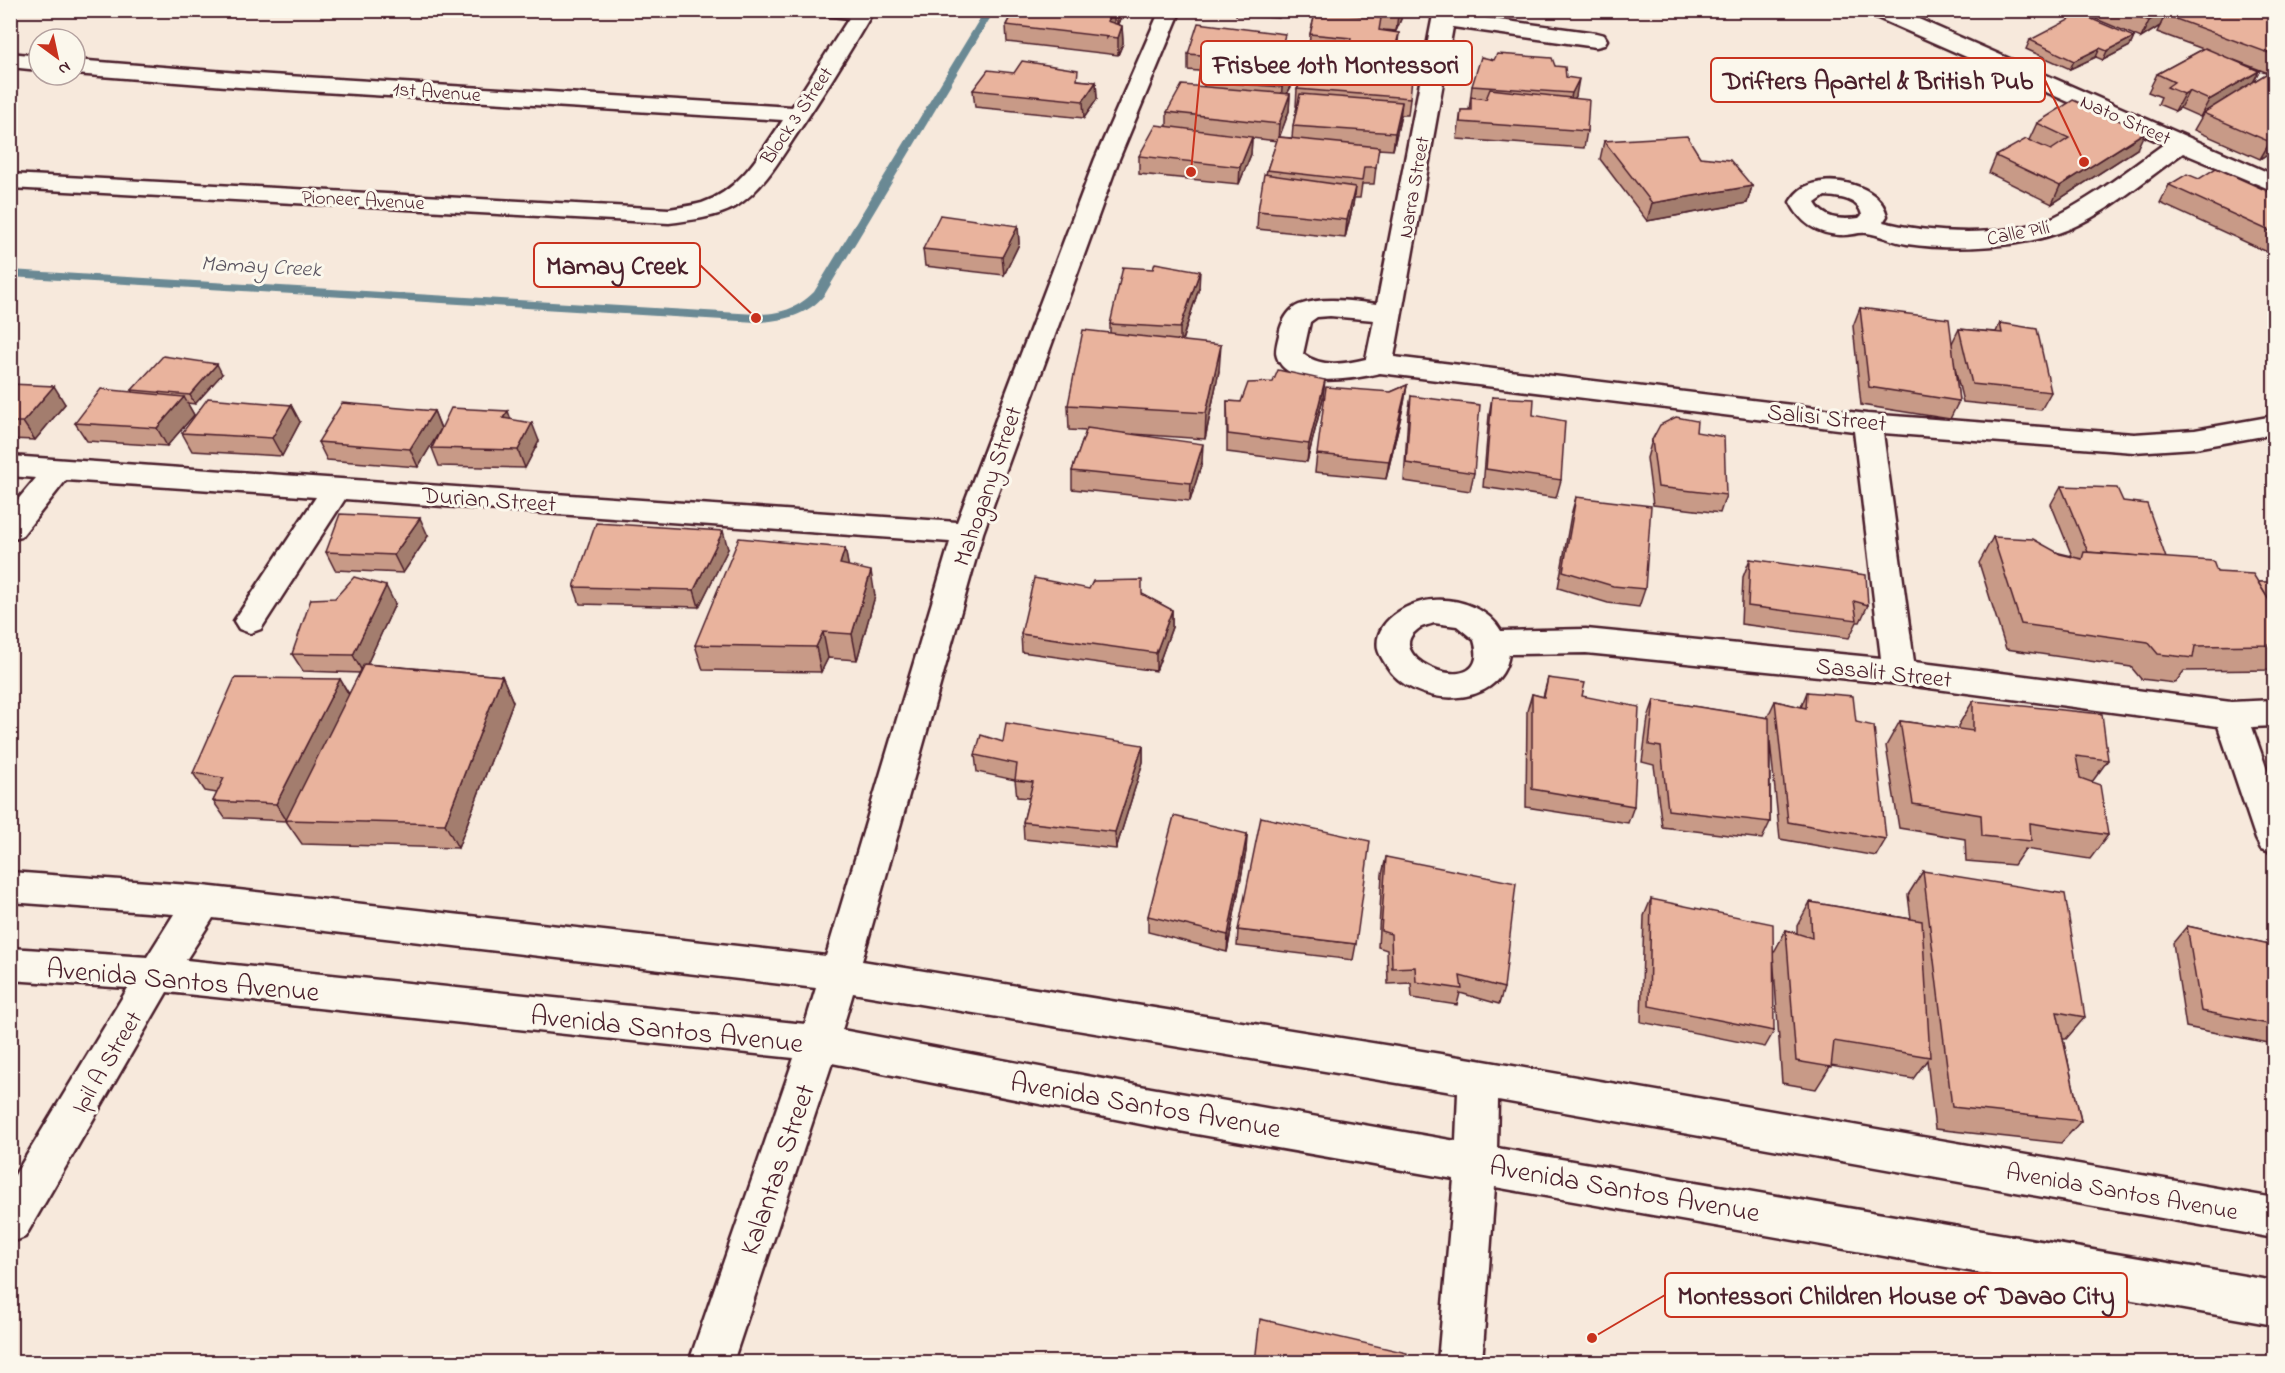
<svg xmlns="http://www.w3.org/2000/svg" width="2285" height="1373" font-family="'Indie Flower',sans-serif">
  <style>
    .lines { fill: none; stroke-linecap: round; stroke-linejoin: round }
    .stream { fill: #6a8994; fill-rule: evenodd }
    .minor-casing { stroke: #4a1f2b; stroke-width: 5 }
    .minor { fill: #fbf7ec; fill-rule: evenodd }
    .wall { fill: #c89a87; stroke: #4a1f2b; stroke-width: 1.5; fill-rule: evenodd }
    .shaded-wall { fill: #a37d6e; stroke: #4a1f2b; stroke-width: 1.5 }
    .building { fill: #e9b39d; stroke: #4a1f2b; stroke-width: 1.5 }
    .labels { text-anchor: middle; stroke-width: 6; stroke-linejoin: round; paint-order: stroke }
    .far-street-label { font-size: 20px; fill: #4a1f2b; stroke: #fbf7ec }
    .far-water-label { font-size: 22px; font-style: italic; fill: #5a5460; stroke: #fbf7ec }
    .street-label { font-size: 24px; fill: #4a1f2b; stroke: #fbf7ec }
    .near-street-label { font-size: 28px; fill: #4a1f2b; stroke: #fbf7ec }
    .leader { fill: none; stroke: #c8321e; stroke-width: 2 }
    .callout-dot { fill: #c8321e; stroke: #fbf7ec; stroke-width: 2 }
    .callout { fill: #fbf7ec; stroke: #c8321e; stroke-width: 2 }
    .callout-label { font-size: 26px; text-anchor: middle; font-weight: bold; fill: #4a1f2b }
  </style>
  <rect width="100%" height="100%" fill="#f7e9dc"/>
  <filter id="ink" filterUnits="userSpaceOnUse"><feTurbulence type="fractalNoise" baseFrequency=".0167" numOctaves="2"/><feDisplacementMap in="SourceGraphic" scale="12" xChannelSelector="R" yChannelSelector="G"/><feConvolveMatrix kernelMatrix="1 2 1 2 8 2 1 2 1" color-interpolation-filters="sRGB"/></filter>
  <g filter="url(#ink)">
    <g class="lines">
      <!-- stream -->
      <path class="stream" d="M 985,10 L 995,10 L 825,294 C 808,316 782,321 756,322 L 10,277 L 10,270 L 756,314 C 780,314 797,309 814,292 Z"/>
      <!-- minor casing -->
      <g class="minor-casing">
        <g id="minor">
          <path d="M 820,10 L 874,10 C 849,53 822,97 794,138 C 778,163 761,191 735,207 C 715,218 691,220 669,223 L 10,188 L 10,174 L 669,209 C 680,207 691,206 702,203 C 740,191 762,151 783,120 L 239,87 L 75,74 L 75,60 L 239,73 L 792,107 L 849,18 L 822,15 Z"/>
          <path d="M 1160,10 L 1181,10 L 1119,159 L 983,533 L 862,961 L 1478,1060 L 2274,1198 L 2274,1238 L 1498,1100 L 1497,1148 L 2274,1281 L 2274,1325 L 1495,1187 L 1482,1362 L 1438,1362 L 1454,1179 L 1151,1126 L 832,1063 L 733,1362 L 689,1362 L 794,1058 L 167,992 L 25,1237 L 10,1243 L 10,1183 L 128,988 L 10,980 L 10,948 L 147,957 L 174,914 L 10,902 L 10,872 L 203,886 L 826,956 L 950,542 L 345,499 L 261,629 L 250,633 L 239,629 L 234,621 L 316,497 L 66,480 L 21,537 L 10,540 L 10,509 L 36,478 L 10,476 L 10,456 L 957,522 L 1095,159 ZM 213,918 L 816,988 L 805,1024 L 186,960 ZM 853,993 L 1458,1093 L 1456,1141 L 1151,1088 L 842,1030 Z"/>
          <path d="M 1434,10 L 1456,10 L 1455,14 L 1596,33 L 1604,35 L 1607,40 L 1604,45 L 1596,47 L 1453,27 L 1394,357 L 1867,414 L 2134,434 L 2195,430 L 2274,416 L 2274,434 L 2195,448 L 2134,452 L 1883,433 L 1914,662 L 2231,702 L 2274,700 L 2274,726 L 2252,727 L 2274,790 L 2274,853 L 2261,849 L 2256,839 L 2218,726 L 1899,684 L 1586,653 L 1509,654 C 1501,712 1411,708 1386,665 C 1383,660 1379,654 1378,649 C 1373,621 1409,601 1434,600 C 1459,598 1489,609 1501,631 L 1586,629 L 1881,658 L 1854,431 L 1380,373 C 1355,379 1288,390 1277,357 C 1274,350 1279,338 1280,330 C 1283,320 1289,309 1299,305 C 1324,296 1352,301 1377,304 ZM 1330,316 L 1374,320 L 1366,359 C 1345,364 1322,368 1303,354 L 1310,322 L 1317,317 ZM 1434,623 L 1457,626 L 1474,640 C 1494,705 1378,660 1417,630 C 1421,626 1429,625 1434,623 Z"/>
          <path d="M 1869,10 L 1898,10 L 2274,175 L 2274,191 L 2183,153 C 2147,178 2110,211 2069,229 C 2024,248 1955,251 1907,244 C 1893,242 1881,235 1867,233 C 1858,232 1849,236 1840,235 C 1816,234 1800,222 1790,202 C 1793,197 1798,191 1803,188 C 1828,173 1881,184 1887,216 L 1883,222 C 1929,234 2009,238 2054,217 C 2093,198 2129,169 2164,144 L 1871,15 ZM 1825,196 C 1840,197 1859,199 1862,215 L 1859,218 C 1842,220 1824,220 1815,203 Z"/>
          <polygon points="10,53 39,56 39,70 10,67"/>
        </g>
      </g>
      <!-- minor -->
      <use href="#minor" class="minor"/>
    </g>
    <!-- wall -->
    <g class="wall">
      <polygon points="1014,10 1131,10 1128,17 1122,17 1117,24 1122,26 1123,43 1118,55 1007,42 1006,25"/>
      <polygon points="1237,10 1283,10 1279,18 1236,15"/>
      <polygon points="1316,10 1402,10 1401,19 1396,31 1383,30 1399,33 1393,67 1410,98 1408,115 1401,115 1393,150 1378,149 1374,184 1362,184 1360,198 1354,198 1353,205 1345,238 1257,229 1258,211 1267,170 1277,141 1252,138 1251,154 1239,184 1139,174 1139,156 1167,126 1167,112 1204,87 1204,81 1208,72 1188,70 1188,54 1284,47 1303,67 1297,82 1293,81 1292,85 1287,94 1290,94 1289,111 1279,137 1292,138 1293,126 1297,106 1296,106 1297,89 1314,64 1312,54 1312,51 1309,51 1310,34"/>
      <polygon points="1954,10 1973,10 1964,15"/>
      <path d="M 2091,10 L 2250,10 L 2274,20 L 2274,156 L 2269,153 L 2260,159 L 2194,130 L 2202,116 L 2200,117 L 2180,108 L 2175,111 L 2158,104 L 2161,97 L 2148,92 L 2157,74 L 2203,49 L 2157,32 L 2160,26 L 2141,38 L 2089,16 ZM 2234,60 L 2268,73 L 2253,82 L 2259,71 Z"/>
      <polygon points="2134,37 2130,46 2103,60 2096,57 2070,69 2026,49 2030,40"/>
      <polygon points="1494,60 1555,66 1566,77 1576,96 1574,99 1587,131 1584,148 1457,139 1461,110 1469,110 1472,86"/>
      <polygon points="1078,80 1096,82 1097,99 1084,118 975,107 973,90"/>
      <polygon points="2037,123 2137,149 2052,204 1989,173 1996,156 2029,140"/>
      <polygon points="1604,141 1700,157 1752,186 1747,203 1647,221 1600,159"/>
      <polygon points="2199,179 2274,194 2274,255 2160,203 2169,185"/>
      <polygon points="1018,226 1019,244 1004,275 925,266 923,249"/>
      <polygon points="1199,288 1182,341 1219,371 1205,439 1133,434 1202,462 1190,501 1072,489 1072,471 1086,431 1069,430 1068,405 1110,333 1110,324"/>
      <polygon points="1860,308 1952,343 1959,329 1996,332 2000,323 2051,392 2041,410 1963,402 1954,364 1959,401 1950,419 1861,405 1853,326"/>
      <polygon points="222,374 195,404 187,403 194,415 167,446 87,441 75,423 133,392 132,390"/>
      <polygon points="10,384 65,404 35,440 10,439"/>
      <polygon points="1407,385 1404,403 1386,479 1315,472 1317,454 1391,392"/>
      <polygon points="1411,396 1474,473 1470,491 1404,481 1408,414"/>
      <polygon points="1492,397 1533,415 1561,480 1556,498 1483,487 1489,415"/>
      <polygon points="1323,398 1307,462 1227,452 1227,401 1241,402"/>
      <polygon points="291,405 300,422 282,456 192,451 182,433"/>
      <polygon points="434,411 441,428 511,420 539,441 525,468 439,466 432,448 440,430 418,467 327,460 318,442"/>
      <polygon points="1696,432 1726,495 1720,513 1653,505 1647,458 1652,440"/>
      <polygon points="2061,486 2123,501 2166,558 2217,572 2258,582 2274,582 2274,670 2184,671 2175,683 2141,679 2131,667 2006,649 1979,563 1993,537 2072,556 2051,504"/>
      <polygon points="1576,497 1645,589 1639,607 1608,603 1558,588 1571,515"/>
      <polygon points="428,536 403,573 335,570 326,552"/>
      <polygon points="845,548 848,566 875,596 857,660 828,658 821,672 703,670 695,645"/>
      <polygon points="728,549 699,607 580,604 574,587"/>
      <polygon points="1750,559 1868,605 1860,622 1857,622 1849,638 1741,624 1743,577"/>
      <polygon points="1089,589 1142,594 1172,610 1172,627 1156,671 1022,652 1021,634"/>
      <polygon points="395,604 367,664 502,676 513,702 458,848 302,844 286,821 225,818 213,801 217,793 205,791 193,773 340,679 349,694 360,673 303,671 292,654"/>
      <polygon points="1548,678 1582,696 1634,806 1628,823 1526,807 1527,711 1532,694 1543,697"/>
      <polygon points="1807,692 1856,722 1886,839 1876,856 1780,839 1770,741 1770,822 1762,839 1662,827 1654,765 1642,762 1648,718 1654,700 1767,718 1775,701 1801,707"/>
      <polygon points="1973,701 2108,760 2092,782 2108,835 2090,859 2025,849 2014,865 1966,861 1965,839 1899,828 1886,746 1900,721 1958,729 1958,726"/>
      <polygon points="1003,742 1143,745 1143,762 1116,849 1024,839 1023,822 1029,798 1017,797 1015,780 977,772 975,755"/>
      <polygon points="1247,834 1246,851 1227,952 1148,932 1148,916"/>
      <polygon points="1386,857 1504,988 1499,1004 1460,993 1457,1005 1412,998 1411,983 1388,984 1387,950 1378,947 1382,874"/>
      <polygon points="1923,871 2085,1017 2066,1039 2063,1039 2081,1121 2061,1143 1935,1129 1927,1060 1913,1079 1831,1065 1816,1089 1782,1083 1773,954 1786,930 1797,933 1797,926 1810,902 1911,919 1908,895"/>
      <polygon points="1651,899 1774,1031 1765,1047 1641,1022 1644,916"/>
      <polygon points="2187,926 2274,945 2274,1044 2186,1027 2173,943"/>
      <polygon points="1238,930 1356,944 1353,960 1237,946"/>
    </g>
    <!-- shaded-wall -->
    <g class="shaded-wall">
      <polygon points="1114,10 1114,27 1107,38 1107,21"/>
      <polygon points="1117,10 1122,10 1122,17 1117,25"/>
      <polygon points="1280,10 1283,10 1279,18"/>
      <polygon points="1400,10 1402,10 1401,19 1396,31 1398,15"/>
      <polygon points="1966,10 1973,10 1964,15"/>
      <polygon points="2165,10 2177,10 2165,15 2160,26 2141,38 2149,21"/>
      <polygon points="1122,26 1123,43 1118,55 1118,38"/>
      <polygon points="1399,33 1397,50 1393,62 1396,45"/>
      <polygon points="2134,37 2130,46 2103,60 2107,51"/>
      <polygon points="2100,48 2096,57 2070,69 2074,61"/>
      <polygon points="1304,50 1303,67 1297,82 1298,65"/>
      <polygon points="1294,68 1292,85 1281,104 1282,87"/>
      <polygon points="2259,71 2250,88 2203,113 2200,117 2209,100"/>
      <polygon points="1579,79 1576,96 1568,110 1572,93"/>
      <polygon points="1096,82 1097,99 1084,118 1083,101"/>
      <polygon points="2189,91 2180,108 2175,111 2184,94"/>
      <polygon points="1290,94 1289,111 1278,141 1279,124"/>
      <polygon points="1402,102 1400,119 1393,150 1395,133"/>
      <polygon points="2145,132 2137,149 2052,204 2060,186"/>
      <polygon points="1252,137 1251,154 1239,184 1240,167"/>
      <polygon points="2274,139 2274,144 2269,153 2260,159 2270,142"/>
      <polygon points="1752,186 1747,203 1647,221 1652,203"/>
      <polygon points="1355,187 1353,205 1345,238 1347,220"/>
      <polygon points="1018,226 1019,244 1004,275 1002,257"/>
      <polygon points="1200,271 1199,288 1180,346 1180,328"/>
      <polygon points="1221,345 1219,371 1205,439 1206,413"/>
      <polygon points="217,364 222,374 195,404 190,395"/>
      <polygon points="1325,380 1323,398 1307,462 1309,444"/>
      <polygon points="1407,385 1404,403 1386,479 1389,461"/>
      <polygon points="54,386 65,404 35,440 23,422"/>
      <polygon points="184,397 194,415 167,446 157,428"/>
      <polygon points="291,405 300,422 282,456 272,438"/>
      <polygon points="434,411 441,429 418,467 410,449"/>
      <polygon points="508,411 514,429 503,418"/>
      <polygon points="532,423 539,441 525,468 518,450"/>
      <polygon points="1203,444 1202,462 1190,501 1191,483"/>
      <polygon points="420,518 428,536 403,573 394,555"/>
      <polygon points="723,531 728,549 699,607 694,590"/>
      <polygon points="845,548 850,574 840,564"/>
      <polygon points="871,571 875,596 857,660 852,634"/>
      <polygon points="386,586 395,604 363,673 353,655"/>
      <polygon points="1172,610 1172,627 1156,671 1156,653"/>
      <polygon points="823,632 828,658 821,672 816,647"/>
      <polygon points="502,676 513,702 458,848 445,824"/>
      <polygon points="340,679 350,697 287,821 276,804"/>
      <polygon points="1143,745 1143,762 1116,849 1115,832"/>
      <polygon points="1247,834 1246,851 1227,952 1228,935"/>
    </g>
    <!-- building -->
    <g class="building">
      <polygon points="1014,10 1113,10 1107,21 1122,26 1118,38 1006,25"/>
      <polygon points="1316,10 1400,10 1398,15 1347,11 1347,14 1381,18 1379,30 1399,33 1396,45 1350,45 1351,38 1310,34"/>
      <polygon points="2123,10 2166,10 2149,21"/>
      <polygon points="2171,10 2250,10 2274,20 2274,55 2165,15"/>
      <polygon points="2080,14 2134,37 2107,51 2100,48 2074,61 2030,40"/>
      <polygon points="1198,23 1285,34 1282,47 1304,50 1298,65 1239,60 1294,68 1282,87 1204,81 1214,56 1188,54"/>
      <polygon points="2205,48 2259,71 2209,100 2189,91 2184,94 2167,87 2174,82 2157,74"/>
      <polygon points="1497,54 1552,58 1555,66 1565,67 1566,77 1579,79 1572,93 1472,86 1481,57 1494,60"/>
      <polygon points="1022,61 1078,70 1077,80 1096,82 1083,101 973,90 988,70 1014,73"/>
      <polygon points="1313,64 1413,68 1410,98 1297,89"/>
      <polygon points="2269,72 2274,74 2274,139 2270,142 2203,113"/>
      <polygon points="1182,85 1290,94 1279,124 1167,112"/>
      <polygon points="1490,89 1589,100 1587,131 1460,122 1461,110 1471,110 1471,97 1486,99"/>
      <polygon points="1300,94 1402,102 1395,133 1293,126"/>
      <polygon points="2073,100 2145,132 2060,186 1996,156 2026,139 2051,150 2069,138 2037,123"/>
      <polygon points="1156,125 1252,137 1240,167 1139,156"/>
      <polygon points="1687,136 1700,157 1730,160 1752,186 1652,203 1604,141"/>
      <polygon points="1278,137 1379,147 1376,167 1364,167 1362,181 1267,170"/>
      <polygon points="2216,168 2274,194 2274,233 2169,185 2187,174 2199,179"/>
      <polygon points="1264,174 1355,187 1347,220 1258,211"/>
      <polygon points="940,215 1018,226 1002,257 923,249"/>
      <polygon points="1155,263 1200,271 1180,328 1110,324 1123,267 1153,269"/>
      <polygon points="1860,308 1949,319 1959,401 1869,387"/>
      <polygon points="2000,323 2037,329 2051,392 1972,384 1959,329 2002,333"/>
      <polygon points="1083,330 1221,345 1206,413 1068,405"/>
      <polygon points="163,356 217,364 190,395 132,390"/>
      <polygon points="1278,370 1325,380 1309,444 1228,434 1227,401 1241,402 1248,383 1273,382"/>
      <polygon points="10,384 54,386 23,422 10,422"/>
      <polygon points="1407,385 1389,461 1317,454 1326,387 1391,392"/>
      <polygon points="101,389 184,397 157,428 75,423"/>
      <polygon points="1411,396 1480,405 1474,473 1406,463"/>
      <polygon points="1492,397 1534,399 1533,415 1565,421 1561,480 1486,469"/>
      <polygon points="208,398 291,405 272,438 182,433"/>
      <polygon points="342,403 434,411 410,449 318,442"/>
      <polygon points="451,408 508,411 503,418 532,423 518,450 432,448"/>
      <polygon points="1676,417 1697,421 1696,432 1724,437 1726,495 1658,487 1652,440 1660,425"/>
      <polygon points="1087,428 1203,444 1191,483 1072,471"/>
      <polygon points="2061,486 2117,488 2123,501 2147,504 2166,558 2088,552"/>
      <polygon points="1576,497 1651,506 1645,589 1613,586 1563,571"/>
      <polygon points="340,514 420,518 394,555 326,552"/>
      <polygon points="596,523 723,531 694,590 574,587"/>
      <polygon points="1993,537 2033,539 2060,554 2082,559 2084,552 2213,561 2217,572 2253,574 2274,608 2274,645 2195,646 2193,658 2158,654 2148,642 2021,624"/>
      <polygon points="739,538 845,548 840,564 871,571 852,634 823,632 816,647 695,645"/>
      <polygon points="1750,559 1866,575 1868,605 1854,601 1857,620 1748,606"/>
      <polygon points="354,577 386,586 353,655 292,654 311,599 335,598"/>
      <polygon points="1034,578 1089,589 1093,581 1142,580 1142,594 1172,610 1156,653 1021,634"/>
      <polygon points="2258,582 2274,582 2274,608"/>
      <polygon points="364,664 502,676 445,824 286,820"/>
      <polygon points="235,678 340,679 276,804 213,801 224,778 193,773"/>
      <polygon points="1548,678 1585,683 1582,696 1639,707 1634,806 1532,789 1532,694 1544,697"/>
      <polygon points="1807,692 1853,696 1856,722 1874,726 1886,839 1788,822 1775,701 1806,708"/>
      <polygon points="1654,700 1769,718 1770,822 1668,810 1661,747 1649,745"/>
      <polygon points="1973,701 2102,714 2108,760 2076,756 2080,778 2100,785 2108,835 2030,823 2031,841 1982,836 1981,815 1913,804 1900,721 1973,731"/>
      <polygon points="1006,723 1143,745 1115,832 1023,822 1033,782 1015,780 1017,764 975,755 981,735 1003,742"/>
      <polygon points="1174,816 1247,834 1228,935 1148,916"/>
      <polygon points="1261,817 1370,841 1356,944 1238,930"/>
      <polygon points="1386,857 1516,883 1504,988 1460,976 1462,989 1416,982 1415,967 1392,968 1391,934 1381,931"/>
      <polygon points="1923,871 2065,894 2085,1017 2057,1012 2081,1121 1952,1107"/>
      <polygon points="1651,899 1773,924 1774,1031 1649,1006"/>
      <polygon points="1810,902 1922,921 1930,1057 1834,1041 1831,1067 1796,1061 1786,930 1812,938"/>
      <polygon points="2187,926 2274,945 2274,1025 2201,1011"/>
      <polygon points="1260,1319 1407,1353 1406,1362 1255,1362"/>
    </g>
  </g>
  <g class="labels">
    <!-- far-street labels -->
    <g class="far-street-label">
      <text transform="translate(437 91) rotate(4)" y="7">1st Avenue</text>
      <text transform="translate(796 115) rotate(-56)" y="7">Block 3 Street</text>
      <text transform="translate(2126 119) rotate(24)" y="7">Nato Street</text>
      <text transform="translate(1413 187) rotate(-80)" y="7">Narra Street</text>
      <text transform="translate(363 199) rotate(3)" y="7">Pioneer Avenue</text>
      <text transform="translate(2018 232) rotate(-11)" y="7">Calle Pili</text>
    </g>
    <!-- far-water labels -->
    <g class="far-water-label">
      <text transform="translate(261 265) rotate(3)" y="8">Mamay Creek</text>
    </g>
    <!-- street labels -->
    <g class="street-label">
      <text transform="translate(1827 417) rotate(6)" y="8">Salisi Street</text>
      <text transform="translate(987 486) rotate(-71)" y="8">Mahogany Street</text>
      <text transform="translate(489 499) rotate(4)" y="8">Durian Street</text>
      <text transform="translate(1884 672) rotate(6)" y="8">Sasalit Street</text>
      <text transform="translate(106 1062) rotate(-59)" y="8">Ipil A Street</text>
      <text transform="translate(2122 1191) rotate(10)" y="8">Avenida Santos Avenue</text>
    </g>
    <!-- near-street labels -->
    <g class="near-street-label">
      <text transform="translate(183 979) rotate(5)" y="10">Avenida Santos Avenue</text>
      <text transform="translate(667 1028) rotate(6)" y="10">Avenida Santos Avenue</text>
      <text transform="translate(1146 1104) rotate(10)" y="10">Avenida Santos Avenue</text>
      <text transform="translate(776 1169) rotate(-71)" y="10">Kalantas Street</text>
      <text transform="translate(1625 1188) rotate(10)" y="10">Avenida Santos Avenue</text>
    </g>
  </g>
  <!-- callouts -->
  <path class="leader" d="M1191 172L1201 63M2084 162L2045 80M756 318L700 265M1592 1338L1665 1295"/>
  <g class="callout-dot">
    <circle cx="1191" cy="172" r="6"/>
    <circle cx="2084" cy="162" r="6"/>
    <circle cx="756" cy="318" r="6"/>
    <circle cx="1592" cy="1338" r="6"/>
  </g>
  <g class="callout">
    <rect x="1201" y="41" width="271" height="44" rx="6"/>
    <rect x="1711" y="58" width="334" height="44" rx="6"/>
    <rect x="534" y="243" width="166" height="44" rx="6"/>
    <rect x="1665" y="1273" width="462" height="44" rx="6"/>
  </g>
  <g class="callout-label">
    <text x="1336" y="73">Frisbee 10th Montessori</text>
    <text x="1878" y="89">Drifters Apartel &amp; British Pub</text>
    <text x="617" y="274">Mamay Creek</text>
    <text x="1896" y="1304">Montessori Children House of Davao City</text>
  </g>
  <!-- margin -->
  <rect width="2285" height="1373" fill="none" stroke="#fbf7ec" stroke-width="36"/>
  <rect x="18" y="18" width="2249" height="1337" fill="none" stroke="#4a1f2b" stroke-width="2" filter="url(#ink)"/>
  <!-- north arrow -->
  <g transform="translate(57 57) rotate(147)"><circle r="28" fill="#fbf7ec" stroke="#b4a19f" stroke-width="1.5"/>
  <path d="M0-4.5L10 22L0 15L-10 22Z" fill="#c8321e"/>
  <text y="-9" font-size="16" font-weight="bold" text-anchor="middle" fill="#4a1f2b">N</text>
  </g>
</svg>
